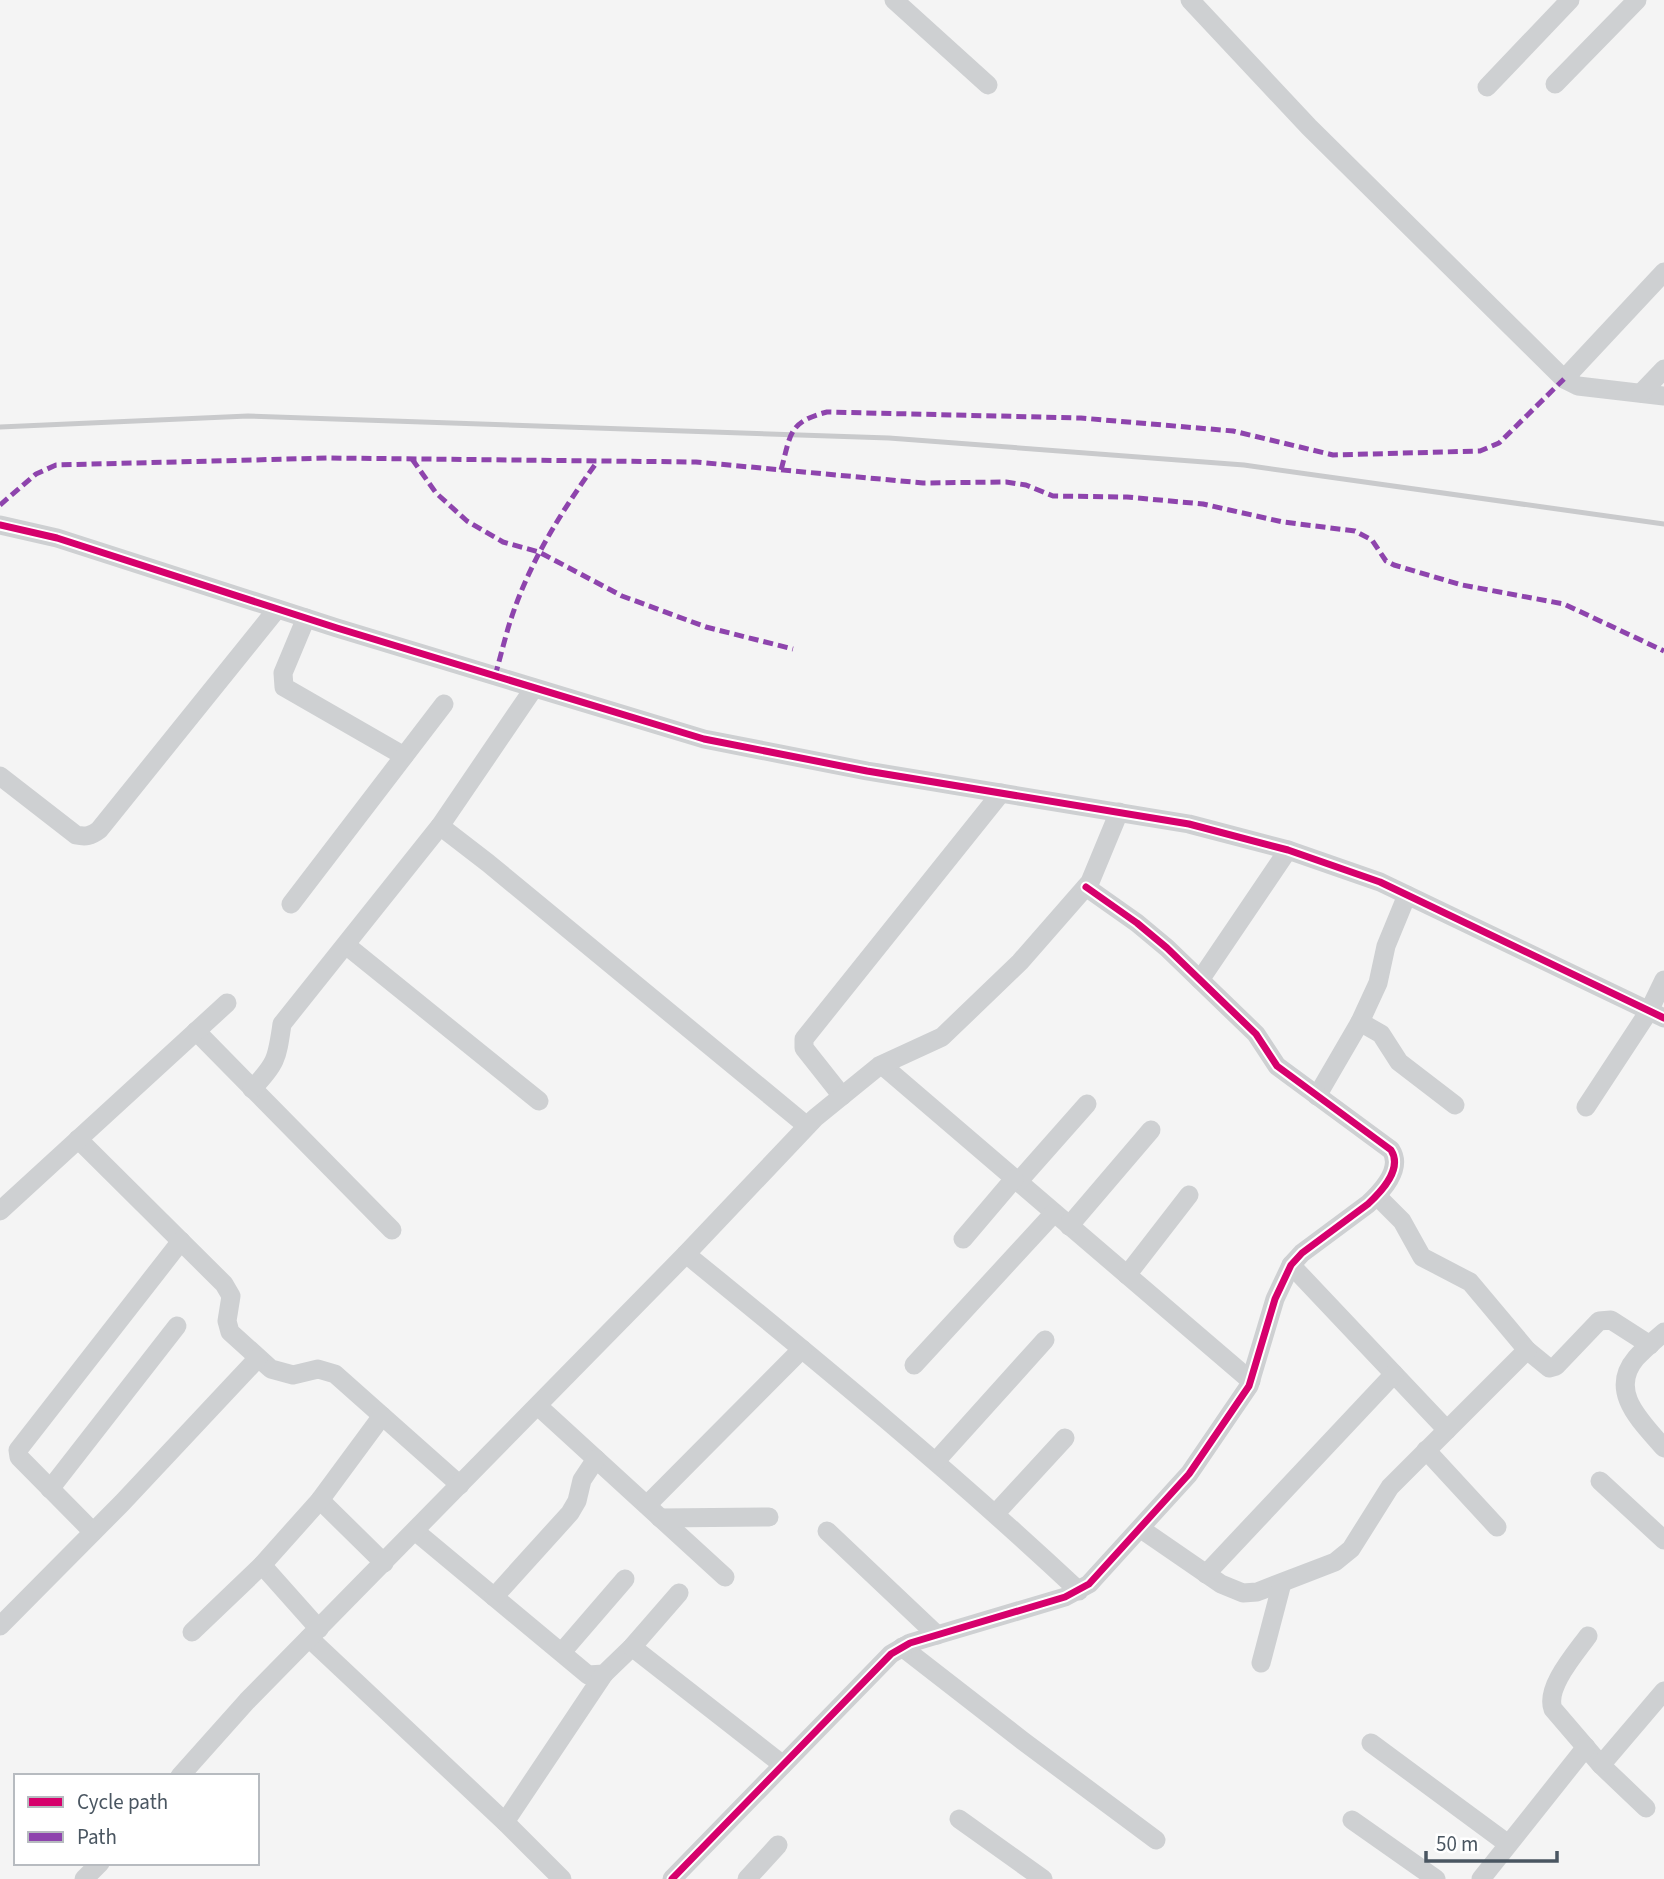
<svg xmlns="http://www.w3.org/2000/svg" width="1664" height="1879" font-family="'Source Sans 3',sans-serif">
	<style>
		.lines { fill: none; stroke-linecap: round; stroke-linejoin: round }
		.minor { stroke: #ced0d2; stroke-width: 19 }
		.rail { stroke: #c9cacc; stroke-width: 5 }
		.quiet { stroke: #8e44ad; stroke-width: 5; stroke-dasharray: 10 5; stroke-linecap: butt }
		.cycleway-casing { stroke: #fff; stroke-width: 11 }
		.cycleway { stroke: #d6006c; stroke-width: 7 }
	</style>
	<rect width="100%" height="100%" fill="#f4f4f4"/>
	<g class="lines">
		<!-- minor -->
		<g class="minor">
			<path d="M894,0L988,85"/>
			<path d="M1190,0L1309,127L1564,379L1664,272"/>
			<path d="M1555,84L1637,0"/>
			<path d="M1487,87L1570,0"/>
			<path d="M1564,379L1578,386L1664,396"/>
			<path d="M1641,393L1664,369"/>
			<path d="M0,525L57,538L337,628L704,739L867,771L1189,824L1288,850L1380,882L1664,1018"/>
			<path d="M306,618L283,673L284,687L404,756"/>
			<path d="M0,776L76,835C86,837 91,836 99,830L277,609"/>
			<path d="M440,826L488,863L807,1126"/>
			<path d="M291,904L444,704"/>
			<path d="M346,945L539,1101"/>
			<path d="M1200,980L1288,850"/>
			<path d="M1360,1022L1381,1034L1399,1062L1455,1105"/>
			<path d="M196,1031L392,1230"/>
			<path d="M882,1065L1251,1381"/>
			<path d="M252,1089C277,1063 277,1058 282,1024L440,826L534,688"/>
			<path d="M842,1096L804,1048V1039L1001,793"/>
			<path d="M1317,1096L1360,1022L1378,983L1386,946L1407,895"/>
			<path d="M1586,1107L1649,1011L1664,980"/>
			<path d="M78,1139L224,1284L231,1296L227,1321L230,1332L271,1369L293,1375L318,1369L335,1374L460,1485"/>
			<path d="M1018,1182L1087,1104"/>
			<path d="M1377,1196L1402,1221L1422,1257L1470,1282L1527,1350L1549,1368L1556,1366L1599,1321L1611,1320L1650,1345"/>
			<path d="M0,1211L227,1003"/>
			<path d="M1069,1226L1151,1130"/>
			<path d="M963,1239L1014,1179"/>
			<path d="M686,1254C820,1363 953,1473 1079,1591"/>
			<path d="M1291,1265L1447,1430"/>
			<path d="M1127,1275L1189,1195"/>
			<path d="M1664,1332C1655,1340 1644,1349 1636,1358C1607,1392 1643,1423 1664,1448"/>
			<path d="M914,1365L1054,1213"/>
			<path d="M538,1406L725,1577"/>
			<path d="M1426,1450L1497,1527"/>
			<path d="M936,1461L1045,1340"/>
			<path d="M1600,1481L1664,1540"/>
			<path d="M50,1489L177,1326"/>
			<path d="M320,1500L384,1563"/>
			<path d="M647,1505L802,1349"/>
			<path d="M996,1513L1065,1438"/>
			<path d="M660,1518L769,1517"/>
			<path d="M1141,1529L1221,1584L1243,1593L1257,1592L1335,1562L1351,1549L1390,1487L1527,1350"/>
			<path d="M415,1531L588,1675L604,1674L632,1647L679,1593"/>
			<path d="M827,1531L937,1635"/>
			<path d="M93,1532L19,1457L18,1450L181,1241"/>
			<path d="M262,1565L319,1629"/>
			<path d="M1206,1574L1394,1374"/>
			<path d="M494,1597L570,1513L577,1501L582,1480L596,1459"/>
			<path d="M0,1626L122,1503L258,1358"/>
			<path d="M192,1632L262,1565L320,1500L382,1416"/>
			<path d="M1588,1636C1575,1654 1545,1688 1553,1709L1601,1765L1646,1808"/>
			<path d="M309,1638L505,1822L562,1879"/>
			<path d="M632,1647L783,1765"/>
			<path d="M902,1647L1023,1741L1156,1840"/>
			<path d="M562,1652L625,1579"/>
			<path d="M1261,1663L1282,1583"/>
			<path d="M1371,1743L1508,1844"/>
			<path d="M1601,1765L1664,1691"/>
			<path d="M180,1776L247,1701L686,1254L815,1118L879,1066L942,1037L1020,962L1090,882L1119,812"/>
			<path d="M959,1819L1043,1879"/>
			<path d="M1352,1820L1436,1879"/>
			<path d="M505,1822L604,1674"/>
			<path d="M84,1879L100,1863"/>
			<path d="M672,1879L891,1654L910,1643L1065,1597L1089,1584L1189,1474L1249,1386L1275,1299L1291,1265L1302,1253L1368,1204C1382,1191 1403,1169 1391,1150L1277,1066L1256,1034L1167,948L1137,923L1086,887"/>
			<path d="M747,1879L778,1845"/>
			<path d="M1481,1879L1586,1747"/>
		</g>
		<!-- rail -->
		<path class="rail" d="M0,427L248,416L889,438L1244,465L1664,524"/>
		<!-- quiet -->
		<g class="quiet">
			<path d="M412,459L436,493L467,521L503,542L539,552L622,596L706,627L793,649"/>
			<path d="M781,470C791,434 788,422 827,412L1081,418L1233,431L1333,455L1480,451L1499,443L1564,379"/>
			<path d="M0,505L36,474L56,465L330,458L696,462L923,483L1006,482L1026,485L1053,496L1127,497L1203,504L1283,522L1355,531L1372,540L1386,561L1394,565L1462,585L1564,604L1664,651"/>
			<path d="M495,676C501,655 506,633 513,613C532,558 563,509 597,462"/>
		</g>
		<defs>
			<g id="cycleway">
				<path d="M0,525L57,538L337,628L704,739L867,771L1189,824L1288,850L1380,882L1664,1018"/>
				<path d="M672,1879L891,1654L910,1643L1065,1597L1089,1584L1189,1474L1249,1386L1275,1299L1291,1265L1302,1253L1368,1204C1382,1191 1403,1169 1391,1150L1277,1066L1256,1034L1167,948L1137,923L1086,887"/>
			</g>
		</defs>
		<!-- cycleway casing -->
		<use href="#cycleway" class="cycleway-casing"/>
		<!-- cycleway -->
		<use href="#cycleway" class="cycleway"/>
	</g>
	<!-- legend -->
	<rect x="14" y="1774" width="245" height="91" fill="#ffffff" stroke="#b7bbc0" stroke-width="2"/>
	<rect x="28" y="1797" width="35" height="10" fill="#d6006c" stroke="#b7bbc0" stroke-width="2"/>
	<text x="77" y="1809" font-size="21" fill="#4a5661">Cycle path</text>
	<rect x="28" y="1832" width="35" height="10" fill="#8e44ad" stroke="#b7bbc0" stroke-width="2"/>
	<text x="77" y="1844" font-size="21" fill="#4a5661">Path</text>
	<!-- scale -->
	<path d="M1426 1851v10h131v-10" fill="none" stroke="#4a5661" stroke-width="3.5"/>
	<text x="1436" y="1851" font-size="21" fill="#4a5661" stroke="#ffffff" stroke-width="5" paint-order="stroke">50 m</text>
</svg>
